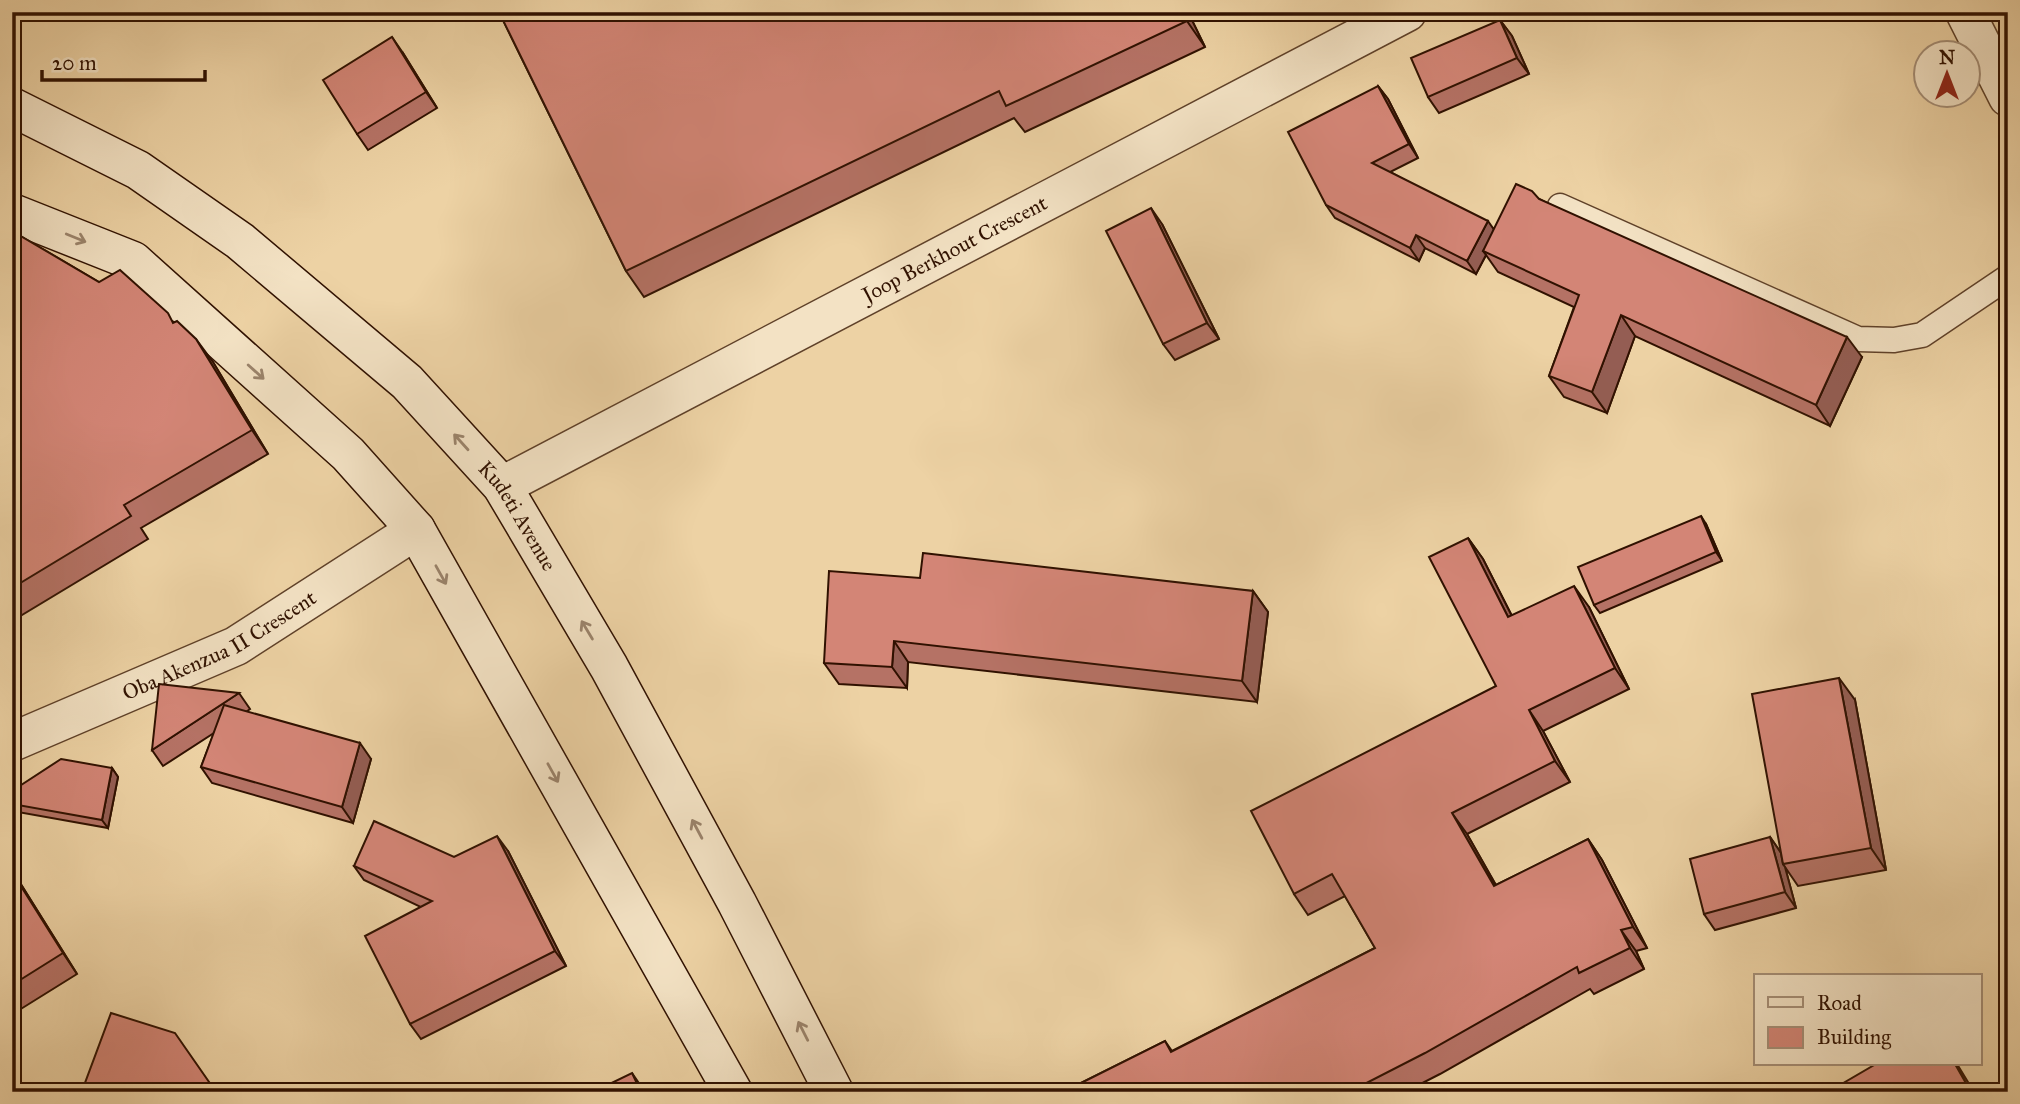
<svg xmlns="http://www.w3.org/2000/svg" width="2020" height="1104" font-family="'IM FELL Great Primer',serif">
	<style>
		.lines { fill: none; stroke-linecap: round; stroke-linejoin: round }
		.lane-casing { stroke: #5f4129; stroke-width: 27 }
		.street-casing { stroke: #5f4129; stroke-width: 41 }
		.secondary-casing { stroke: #301100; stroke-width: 41 }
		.lane { stroke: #f3e2c4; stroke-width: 24 }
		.street { stroke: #f3e2c4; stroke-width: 38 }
		.secondary { stroke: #f3e2c4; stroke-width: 38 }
		.wall { fill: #b57265; stroke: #301100; stroke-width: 2 }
		.shaded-wall { fill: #945d53; stroke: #301100; stroke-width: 2 }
		.building { fill: #d38576; stroke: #301100; stroke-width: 2 }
		.oneway { stroke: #9b846c }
		.labels { text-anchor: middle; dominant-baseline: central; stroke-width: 6; stroke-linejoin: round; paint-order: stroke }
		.street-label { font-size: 21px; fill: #301100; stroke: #f3e2c4 }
	</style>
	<rect width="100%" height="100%" fill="#edd2a4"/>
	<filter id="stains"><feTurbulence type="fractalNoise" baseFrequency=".00286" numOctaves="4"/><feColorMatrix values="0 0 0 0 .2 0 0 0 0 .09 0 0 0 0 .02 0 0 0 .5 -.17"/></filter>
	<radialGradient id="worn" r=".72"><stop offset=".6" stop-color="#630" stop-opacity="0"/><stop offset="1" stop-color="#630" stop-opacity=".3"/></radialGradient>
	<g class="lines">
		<defs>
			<path id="lane" d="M1560,206L1858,339L1894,340L1922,335L2008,277"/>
			<g id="street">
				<path d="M1965,12L2008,97"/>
				<path id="s1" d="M502,486L1407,12"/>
				<path id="s2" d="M12,742L236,646L416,530"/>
			</g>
			<g id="secondary">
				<path id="s3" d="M12,107L138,170L240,241L407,382L502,486L609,667L737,903L834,1092"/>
				<path d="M12,213L133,261L348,454L416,530L733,1092"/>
			</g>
		</defs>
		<!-- lane casing -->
		<use href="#lane" class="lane-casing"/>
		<!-- street casing -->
		<use href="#street" class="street-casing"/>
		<!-- secondary casing -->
		<use href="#secondary" class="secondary-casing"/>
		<!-- lane -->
		<use href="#lane" class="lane"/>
		<!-- street -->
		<use href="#street" class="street"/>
		<!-- secondary -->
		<use href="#secondary" class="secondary"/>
	</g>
	<!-- wall -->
	<g class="wall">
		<path d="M499,12H1188L1205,47L1025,132L1014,118L644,297L626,271Z"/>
		<path d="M1500,20L1512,36L1529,74L1439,113L1428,97Z"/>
		<path d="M403,53L437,108L368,150L357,134Z"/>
		<path d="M1378,86L1388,99L1418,158L1390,172L1494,229L1539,199L1862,357L1830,426L1635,336L1607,413L1564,397L1549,376L1574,307L1498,272L1486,255L1476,274L1425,248L1419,261L1335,218L1326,205Z"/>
		<path d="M1162,224L1219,339L1175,360L1163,344Z"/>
		<path d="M12,231L99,282L174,322L213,362L268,454L141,528L148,539L12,621Z"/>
		<path d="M1706,524L1722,561L1600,613L1594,605Z"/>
		<path d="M1468,538L1483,559L1512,616L1589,607L1629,689L1543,731L1570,782L1467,834L1496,885L1588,839L1602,860L1647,948L1636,951L1644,969L1594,994L1590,989L1440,1074L1405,1092H1063L1165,1041L1172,1051L1375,948L1345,896L1308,915L1294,894L1496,686Z"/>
		<path d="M920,578L1253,591L1268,612L1257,702L908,662L907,688L839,684L824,663Z"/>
		<path d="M239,693L250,709L246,712L371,759L353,823L212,783L201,767L214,733L163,766L152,750Z"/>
		<path d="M1855,700L1886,870L1798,886L1785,867L1796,908L1715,930L1704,914L1770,837L1781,853Z"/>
		<path d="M112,768L118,777L108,828L12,811V791Z"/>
		<path d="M508,851L566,966L421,1039L410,1024L421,907L364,880L354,866L454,857Z"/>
		<path d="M12,870L77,974L16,1012L14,1009L12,1010Z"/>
	</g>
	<!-- shaded-wall -->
	<g class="shaded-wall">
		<path d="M1183,12H1188L1205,47L1187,21Z"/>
		<path d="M1500,20L1512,36L1529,74L1517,58Z"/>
		<path d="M392,37L403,53L437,108L426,92Z"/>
		<path d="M1378,86L1388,99L1418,158L1409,144Z"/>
		<path d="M1151,208L1162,224L1219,339L1207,323Z"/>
		<path d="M1488,221L1497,234L1483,251L1486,255L1476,274L1467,261Z"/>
		<path d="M1416,235L1425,248L1419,261L1410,248Z"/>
		<path d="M1621,315L1635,336L1607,413L1592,392Z"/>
		<path d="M1847,337L1862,357L1830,426L1816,405Z"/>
		<path d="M196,339L213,362L268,454L252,430Z"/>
		<path d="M1701,516L1706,524L1722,561L1716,552Z"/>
		<path d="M1468,538L1483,559L1523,638L1508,617Z"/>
		<path d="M1574,586L1589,607L1629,689L1615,668Z"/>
		<path d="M1253,591L1268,612L1257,702L1242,681Z"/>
		<path d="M894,641L908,662L907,688L892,667Z"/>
		<path d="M1839,678L1855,700L1886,870L1871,848Z"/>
		<path d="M1529,710L1543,731L1570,782L1555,761Z"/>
		<path d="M360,743L371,759L353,823L342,807Z"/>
		<path d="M112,768L118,777L108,828L102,820Z"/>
		<path d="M1452,813L1467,834L1508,907L1494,886Z"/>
		<path d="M497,836L508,851L566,966L555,951Z"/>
		<path d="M1770,837L1781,853L1783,864L1785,867L1796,908L1785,892Z"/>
		<path d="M1588,839L1602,860L1647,948L1633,927Z"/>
		<path d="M12,870L77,974L63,953L12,872Z"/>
		<path d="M1621,930L1636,951L1644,969L1630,948Z"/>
		<path d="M1955,1064H1957L1974,1092H1971Z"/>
		<path d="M632,1073L645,1092H641Z"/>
	</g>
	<!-- building -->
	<g class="building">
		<path d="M499,12H1183L1187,21L1006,106L999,91L626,271Z"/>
		<path d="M1500,20L1517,58L1428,97L1411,58Z"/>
		<path d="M392,37L426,92L357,134L323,80Z"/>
		<path d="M1378,86L1409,144L1372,163L1488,221L1467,261L1416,235L1410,248L1326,205L1288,132Z"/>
		<path d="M1516,184L1532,191L1539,199L1847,337L1816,405L1621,315L1592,392L1549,376L1579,295L1483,251Z"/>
		<path d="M1151,208L1207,323L1163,344L1106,231Z"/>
		<path d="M12,231L99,282L120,270L168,313L173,323L177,321L196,339L252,430L124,505L131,516L12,588Z"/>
		<path d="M1701,516L1716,552L1594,605L1578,567Z"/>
		<path d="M1468,538L1508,617L1574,586L1615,668L1529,710L1555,761L1452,813L1494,886L1588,839L1633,927L1621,930L1630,948L1579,973L1577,967L1425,1053L1349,1092H1063L1165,1041L1171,1052L1375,948L1332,874L1294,894L1251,811L1496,686L1429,557Z"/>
		<path d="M923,553L1253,591L1242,681L894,641L892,667L824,663L829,571L920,578Z"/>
		<path d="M1839,678L1871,848L1783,864L1752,694Z"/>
		<path d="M159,684L239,693L152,750Z"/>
		<path d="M224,705L360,743L342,807L201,767Z"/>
		<path d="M61,759L112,768L102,820L12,804V791Z"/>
		<path d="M374,821L454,857L497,836L555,951L410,1024L365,936L432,901L354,866Z"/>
		<path d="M1770,837L1785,892L1704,914L1690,859Z"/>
		<path d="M12,872L63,953L12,985Z"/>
		<path d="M111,1013L175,1033L216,1092H85L82,1091Z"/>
		<path d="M1876,1064H1955L1971,1092H1828Z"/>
		<path d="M632,1073L641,1092H593Z"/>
	</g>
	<!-- one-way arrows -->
	<defs><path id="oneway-shaft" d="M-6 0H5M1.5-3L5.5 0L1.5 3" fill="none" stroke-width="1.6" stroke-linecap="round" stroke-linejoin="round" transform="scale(1.75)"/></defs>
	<g class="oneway">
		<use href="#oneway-shaft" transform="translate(76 238) rotate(22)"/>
		<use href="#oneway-shaft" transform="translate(256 372) rotate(42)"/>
		<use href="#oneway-shaft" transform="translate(461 442) rotate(-132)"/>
		<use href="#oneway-shaft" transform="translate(441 575) rotate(61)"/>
		<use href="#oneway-shaft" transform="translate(587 630) rotate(-121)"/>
		<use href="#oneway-shaft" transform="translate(553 773) rotate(61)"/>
		<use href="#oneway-shaft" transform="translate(697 829) rotate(-118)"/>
		<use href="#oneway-shaft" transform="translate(803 1031) rotate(-117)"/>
	</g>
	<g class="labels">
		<!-- street labels -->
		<g class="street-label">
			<text stroke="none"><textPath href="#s1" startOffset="511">Joop Berkhout Crescent</textPath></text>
			<text stroke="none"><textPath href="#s3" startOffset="658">Kudeti Avenue</textPath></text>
			<text stroke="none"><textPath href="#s2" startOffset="229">Oba Akenzua II Crescent</textPath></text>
		</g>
	</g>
	<!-- margin -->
	<rect width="2020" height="1104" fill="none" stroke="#edd2a4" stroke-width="42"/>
	<rect x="14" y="14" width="1992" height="1076" fill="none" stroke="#301100" stroke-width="3.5"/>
	<rect x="21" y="21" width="1978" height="1062" fill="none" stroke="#301100" stroke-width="2"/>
	<!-- legend -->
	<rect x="1754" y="974" width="228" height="91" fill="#f3e2c4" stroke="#a58e76" stroke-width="2"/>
	<rect x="1768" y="997" width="35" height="10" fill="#f3e2c4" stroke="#a58e76" stroke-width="2"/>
	<text x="1817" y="1010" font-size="21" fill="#301100">Road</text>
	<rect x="1768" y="1027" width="35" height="21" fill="#d38576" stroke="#a58e76" stroke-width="2"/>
	<text x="1817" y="1044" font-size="21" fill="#301100">Building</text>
	<!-- north arrow -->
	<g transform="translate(1947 74)"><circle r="33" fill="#f3e2c4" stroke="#a58e76" stroke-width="2"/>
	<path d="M0-5L12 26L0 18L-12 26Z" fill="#8f2418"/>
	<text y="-10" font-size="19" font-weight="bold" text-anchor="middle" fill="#301100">N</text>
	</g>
	<!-- scale -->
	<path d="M42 70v10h163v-10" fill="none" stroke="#301100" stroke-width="3.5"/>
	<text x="52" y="70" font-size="21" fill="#301100" stroke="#f3e2c4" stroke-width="5" paint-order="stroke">20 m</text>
	<rect width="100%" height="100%" filter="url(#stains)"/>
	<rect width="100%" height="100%" fill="url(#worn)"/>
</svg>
